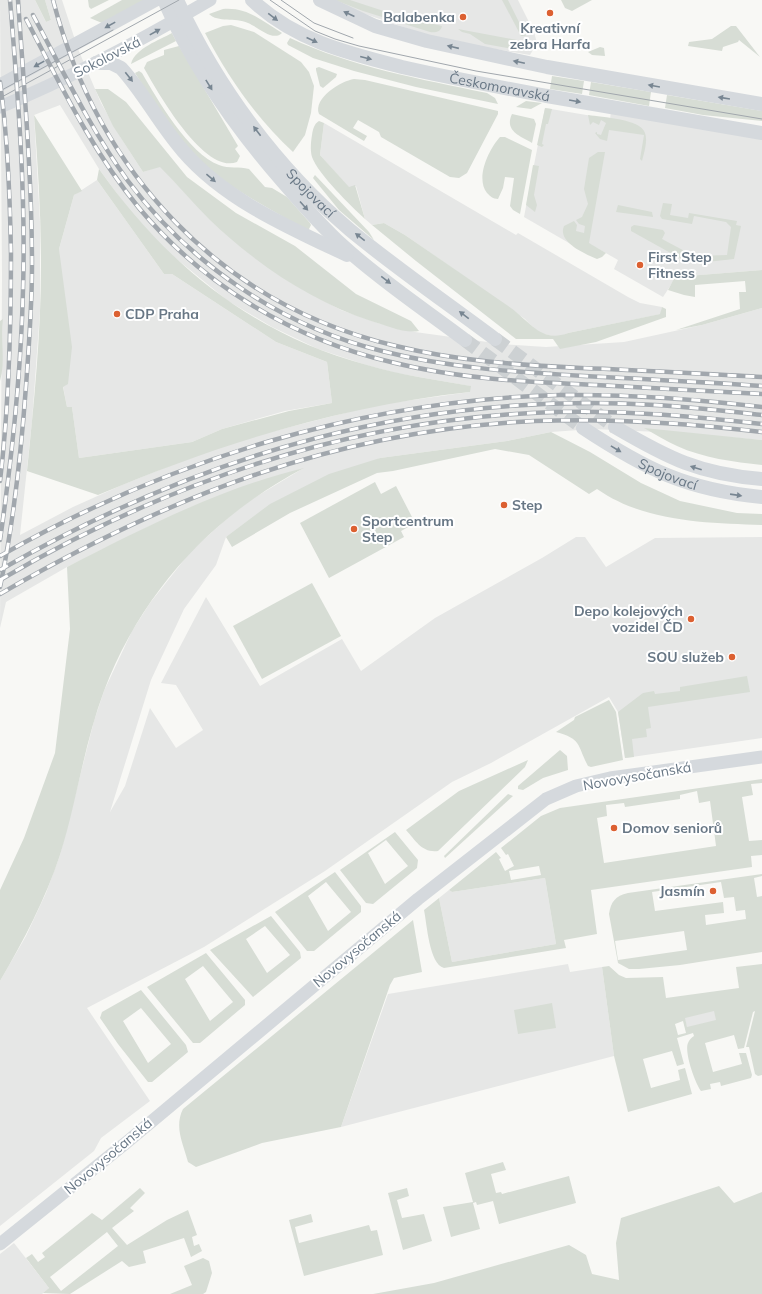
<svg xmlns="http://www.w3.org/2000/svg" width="762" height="1294" font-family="Mulish,sans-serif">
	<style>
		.built { fill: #e6e7e6; fill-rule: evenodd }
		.green { fill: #d7ddd5; fill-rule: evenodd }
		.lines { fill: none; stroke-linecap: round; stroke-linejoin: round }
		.primary-tunnel { stroke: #cdd1d3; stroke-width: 14; stroke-dasharray: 14 7; stroke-linecap: butt }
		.secondary { stroke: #d5d9dd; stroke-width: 13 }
		.primary { stroke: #d5d9dd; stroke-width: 14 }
		.tram { stroke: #a1a7ad; stroke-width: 1 }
		.rail-casing { stroke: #a1a7ad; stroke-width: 4.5 }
		.rail { stroke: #fff; stroke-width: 3; stroke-dasharray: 9; stroke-linecap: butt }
		.oneway { fill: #788692 }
		.poi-dot { fill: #dc6031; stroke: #fff; stroke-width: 1.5 }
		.labels { text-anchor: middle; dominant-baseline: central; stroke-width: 4; stroke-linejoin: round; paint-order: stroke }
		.poi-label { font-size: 14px; font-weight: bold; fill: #687785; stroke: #fff; text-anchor: start }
		.street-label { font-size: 14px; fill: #687785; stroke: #fff }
	</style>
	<rect width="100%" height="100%" fill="#f8f8f5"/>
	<!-- built -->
	<g class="built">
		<path d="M0,0H35L46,22L51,20L45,0H62L78,49L101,103L121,138L143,172L160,166L211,220L250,254L293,284L341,310L378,323L415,332L502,344L546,347L624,342L702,325L762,308V440L680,433L593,429L551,432L507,441L380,458L226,537L216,565L184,609L151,680L110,812L125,786L150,708L176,748L203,730L176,685L161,683L206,597L260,686L342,639L361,671L435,618L542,558L576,537H585L606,567L655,538L762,537V738L625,758L618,712L609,697L491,763L452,782L325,871L204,947L87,1008L150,1101L101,1138L94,1151L0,1226V981L26,936L46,893L60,855L94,721L104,691L132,631L150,603L191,551L231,515L249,501L302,469L258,482L192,507L148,527L67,567L6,602L0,628L2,276ZM60,105L99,169L132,214L168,252L228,301L272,327L318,349L366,365L396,373L470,386V392L376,405L251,437L184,460L122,485L73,507L20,535L32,421L40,311V222L34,115Z"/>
		<path d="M329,0H518L534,32L537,43L530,55L471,45L421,33L362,13Z"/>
		<path d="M545,108L610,119L611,112L762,139V270L676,277L663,297L614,269L618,260L590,244L588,254L524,217Z"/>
		<path d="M324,123L516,235L518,233L628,297L640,303L662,307L661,314L568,333L558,337L538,333L525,319L405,235L384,223L372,225L365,219L356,186L349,188L320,155Z"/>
		<path d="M97,180L164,274H172L276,342L327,362L332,403L285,411L222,429L192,442L79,458L72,407H67L63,386L59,249L74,195Z"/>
		<path d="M545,878L556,944L452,962L439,898L449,890L452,892Z"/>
		<path d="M568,964L570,972L602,967L614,1056L341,1127L388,994Z"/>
		<path d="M725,1006L729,1018L687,1028L684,1016Z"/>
		<path d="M14,1243L49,1288L42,1294H0V1254Z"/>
	</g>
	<!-- green -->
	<g class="green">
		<path d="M35,0H45L51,20L46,22Z"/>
		<path d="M88,0H109L91,9L89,7Z"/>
		<path d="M122,0H147L102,23L90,18Z"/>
		<path d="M335,0H350L396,15L442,26C441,32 435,33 430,32L363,11Z"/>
		<path d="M502,0H508L526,36H521Z"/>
		<path d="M561,0H592L572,11L565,8Z"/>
		<path d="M223,9C248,7 262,21 282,33C273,42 258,27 248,23C235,17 218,23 209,14Z"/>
		<path d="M231,25L254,32L301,62L309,72L314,86L311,113L305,135L293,152C256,118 228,77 205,33L223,26Z"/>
		<path d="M731,26H736L760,57L739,40L738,42L723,47L722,51L688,46L689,42L712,39Z"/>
		<path d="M458,29L533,43L530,49L524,51L485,44L470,34L462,32Z"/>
		<path d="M172,33L176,41L131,64C135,48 160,40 172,33Z"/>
		<path d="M290,38C352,67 420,79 487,93L495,98L498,104L416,87L354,71L313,58L288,45L287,43Z"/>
		<path d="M179,46L238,146L235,149L240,156L237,162C204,175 157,91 144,68L147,62L164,55V50Z"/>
		<path d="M600,47L604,48L605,56L592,55L588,52Z"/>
		<path d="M319,67L337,74L336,77L323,88L320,86L316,70V68Z"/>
		<path d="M139,71L142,73C157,99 189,154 219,165C229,169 239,166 249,169L265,187L272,188L287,197L310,223L311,225L309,229L306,230C269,208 229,189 198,159C173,134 154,103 135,73Z"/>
		<path d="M552,76L584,81L582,94L550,89Z"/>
		<path d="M354,79L365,80L498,111V114L467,173L459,178L450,177L381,137L379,132L358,120L353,128L367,136L364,141L319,114C313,98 341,81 354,79Z"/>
		<path d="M591,82L651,92L649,106L589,95Z"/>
		<path d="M95,89H108L126,102L187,177L236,213L295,246L356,294L411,321L419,331C405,334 385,325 371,321C311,301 256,264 210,220C193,203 177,184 160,167L143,172L113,126Z"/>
		<path d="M667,95L762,111V121L703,115L665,108Z"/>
		<path d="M526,101L542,103L531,109L516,107Z"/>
		<path d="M545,108L552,109L548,124H546L542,144L544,145L542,147L537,145Z"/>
		<path d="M512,114L534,119L536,124L532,143C520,136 504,131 512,114Z"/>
		<path d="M34,115L82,191L74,195L59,249L72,347L68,384L63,387L67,407H72L79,458L192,442L222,429L289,411L332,403L327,362L276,342L172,274H164L97,180L99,169C166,264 252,334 367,365C401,375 436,380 471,386L470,392C341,406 218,444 98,495L27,471C34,403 41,334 41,266C41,215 38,165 34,115Z"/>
		<path d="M588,115C602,117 641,119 645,133C648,141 644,153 642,161L640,159L644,135L609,130L607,141L600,139L595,133L597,132V134L601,135L606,123L601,120L599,125L593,122L590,125Z"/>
		<path d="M319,121L324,123L320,155L349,187L355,185L365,219C351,206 318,174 312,157C310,150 311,141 312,135C313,129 314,124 319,121Z"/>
		<path d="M500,137H505L532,150L520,214L513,210L510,206L514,178L505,177L503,188L498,199C493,199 490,196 487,193C475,178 489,149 500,137Z"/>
		<path d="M598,152H605L589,243L606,253L602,257L597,259C585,254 557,242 564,226L574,221L577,225L576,231L584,233L585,226L579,224L576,220L582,217L588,204L584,189L589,158Z"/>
		<path d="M533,165L539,166L534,195L537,205L535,212L526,205Z"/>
		<path d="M315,175L369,232L374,240L339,210L313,178Z"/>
		<path d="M663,203L672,204L670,215L688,218L689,213L737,221L736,225L741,226L734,259L698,263L685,261L631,231V227L634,225L663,230L665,233L662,239L694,256L727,255L731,227L726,222L694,216L692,224L662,219L660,216Z"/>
		<path d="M618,205L652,212L653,217L616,212Z"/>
		<path d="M384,223L405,235L511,308C531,323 542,343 568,333L660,314L662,307L666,309V317L596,342L560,349L553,339H516L416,261L372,225Z"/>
		<path d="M762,270V308L702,325L676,330L740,309L739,292H746L745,281L695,285V297L684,295L668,290L675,277Z"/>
		<path d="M3,319C0,340 6,361 0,381V321Z"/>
		<path d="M644,428L762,440V465C734,462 703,458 677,446C666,441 655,434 644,428Z"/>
		<path d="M551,432L590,452L641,483L680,501L737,513L762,514V525C706,523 644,522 597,489L589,494L529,455L495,449L393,471L377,473L290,513L232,547L226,537L270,504L329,474L380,458L507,441Z"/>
		<path d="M304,468C212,516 141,593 104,691C84,744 77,801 60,855C45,900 24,940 0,981V890L24,838L55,753L70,629L67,567C143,528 221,488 304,468Z"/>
		<path d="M375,482L381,494L396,486L412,517L409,519L412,525L401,531L404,537L329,578L300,523Z"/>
		<path d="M312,583L341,636L262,679L233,626Z"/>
		<path d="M747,676L750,692L648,707L651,728L646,729L647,737L632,739L634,757L625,758L618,712L643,693L654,691L655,694L680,691V687Z"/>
		<path d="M609,700L616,712L623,760L591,767L588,766C577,745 582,739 556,732L574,720L575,717Z"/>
		<path d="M560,750L567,756L568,770L543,778L523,790L518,789V786Z"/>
		<path d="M528,760L525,767L438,851C422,853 416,841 406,830L459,791Z"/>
		<path d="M762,779V783L751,784L753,795L742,797L749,841L762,840V855L751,856L752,867L591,890L597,934L564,940L566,948L444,968C429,964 427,924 424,910L439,898L452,962L556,944L545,878L452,892L449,890L496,852L501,858L499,859L505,871L514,866L508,854L506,855L501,848L541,816L560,808ZM697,791L699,803L710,801L716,846L604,863L597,818L607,816L606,805L624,803L625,807L680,799V795ZM539,866L541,875L511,880L509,871Z"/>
		<path d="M508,794L513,796L445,858L444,856Z"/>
		<path d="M395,832L418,860L417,868L373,904L366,903L340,870ZM386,840L408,866L385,884L368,853Z"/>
		<path d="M335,872L361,906V912L314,951H307L275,912ZM326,882L351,912L328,931L308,896Z"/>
		<path d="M762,874V876L754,878L757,897L762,896V952L680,965L639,969H629L618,963L609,914C611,902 615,896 628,893ZM721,882L724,898L734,897L736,911L745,910L746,919L706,925L705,915L724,913L723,902L655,911L652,892ZM684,931L687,950L618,960L615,941Z"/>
		<path d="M271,916L300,952L301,958L253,997L210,950ZM265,926L290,955L267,973L246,939Z"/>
		<path d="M413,920L422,972L394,978L390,985L341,1127L262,1143L196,1167L188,1162C183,1143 174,1127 183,1109Z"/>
		<path d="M206,953L245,1000V1005L200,1043H193L147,987ZM203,966L233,1002L210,1021L185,979Z"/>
		<path d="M762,964V1075L758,1076L755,1074L749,1047H746L755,1011L753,1012L744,1048L738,1049L734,1035L705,1043L713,1072L742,1064L739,1053H746L752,1075L751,1078L721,1086L720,1082L710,1084L711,1089L701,1091C695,1083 684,1052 688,1043C689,1040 691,1038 694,1036L693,1033L677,1038L684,1064L677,1066L672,1051L643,1059L651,1088L680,1080L678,1070L685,1068L692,1094L628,1112L614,1056L602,967L609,966L619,975L626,978L663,977L666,998L739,988L736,967ZM714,1011L716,1020L687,1027L685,1018ZM683,1021L686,1033L678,1035L675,1024Z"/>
		<path d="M141,990L186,1045L188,1052L152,1082H148L118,1044L100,1018L102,1012ZM141,1008L171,1044L148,1063L123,1021Z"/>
		<path d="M552,1003L556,1028L518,1034L514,1010Z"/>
		<path d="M503,1162L506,1170L491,1174L496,1193L501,1192L502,1194L569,1176L576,1203L499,1224L493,1201L477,1205L476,1202L473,1203L480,1229L451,1237L443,1207L473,1202L465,1173Z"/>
		<path d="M719,1186L734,1203L762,1192V1294H373L434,1283L569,1245L586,1255L592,1274L619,1280L616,1243L621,1218Z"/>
		<path d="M140,1188L145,1193L130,1208L134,1211L112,1228L127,1245L167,1220L188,1210L197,1235L192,1237L194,1246L199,1244L202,1251L191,1257L184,1238L143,1251L146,1263L129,1267L122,1261L70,1294L43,1293L49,1288L26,1258L32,1254L38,1262L45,1257L42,1253L92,1213L102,1220ZM107,1232L118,1246L61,1291L50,1277Z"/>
		<path d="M407,1188L409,1196L397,1200L402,1218L424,1214L432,1241L403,1250L388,1193Z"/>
		<path d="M311,1214L313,1222L295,1227L299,1243L369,1225L371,1231L377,1230L383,1255L304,1276L289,1220Z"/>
		<path d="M203,1258L209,1261L212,1273L206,1292L203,1294H170L192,1285L184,1266Z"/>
	</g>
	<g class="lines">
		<!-- primary-tunnel -->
		<g class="primary-tunnel">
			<path d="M495,339L615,427"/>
			<path d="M465,340L583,428"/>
		</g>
		<!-- secondary -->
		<g class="secondary">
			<path d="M0,85L156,0"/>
			<path d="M0,107C73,77 142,40 210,0"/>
			<path d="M0,1244L127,1142L418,899L546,799L576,786L610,778L762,757"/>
		</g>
		<!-- primary -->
		<g class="primary">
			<path d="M164,0C193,67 235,127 283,182C302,204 321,226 343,246C380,280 424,309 465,340"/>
			<path id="s1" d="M177,0C217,87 277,168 350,230C396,268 447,303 495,339"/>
			<path id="s2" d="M252,0C294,40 347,53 402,67C450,78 499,87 547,96C619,108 690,121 762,133"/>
			<path d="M320,0L375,26L427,41L547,67L762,104"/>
			<path d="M96,63H111L121,68C144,93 160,125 183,151C225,200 290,228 347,255"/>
			<path d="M615,427C668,458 699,474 762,479"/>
			<path id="s3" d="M583,428C645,469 687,490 762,497"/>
		</g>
		<!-- tram -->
		<g class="tram">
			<path d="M270,0L315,31L335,39L359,46L476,71L762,119"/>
			<path d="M281,0L314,23L353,38"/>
			<path d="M0,91L113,30"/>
			<path d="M0,98L179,0"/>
		</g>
		<defs>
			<g id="rail">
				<path d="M53,0C98,172 220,305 396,346C457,361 519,365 581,368C641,370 702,374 762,377"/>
				<path d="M33,15C63,71 91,130 128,181C190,264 281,326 382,351C448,368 516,372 584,376C644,379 703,382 762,386"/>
				<path d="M26,19C60,84 92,151 139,208C203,285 293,339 391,362C458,379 528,382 596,385C651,388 707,391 762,394"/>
				<path d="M0,82C8,139 10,197 11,254C11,330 9,406 0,481"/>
				<path d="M0,540C12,457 21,374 23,290C26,193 18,96 10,0"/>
				<path d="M0,556C170,459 364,400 560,395C628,394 695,399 762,407"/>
				<path d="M0,570C204,453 418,391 655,405C691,407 726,411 762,415"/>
				<path d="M0,580C170,480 357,418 555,412C624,410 693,416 762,424"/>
				<path d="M0,587C14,521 21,454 26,386C29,346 32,306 32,266C32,177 24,88 18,0"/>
				<path d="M0,594C169,496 338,430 535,421C611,418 686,423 762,432"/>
			</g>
		</defs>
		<!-- rail casing -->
		<use href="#rail" class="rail-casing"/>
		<!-- rail -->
		<use href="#rail" class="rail"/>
	</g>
	<!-- one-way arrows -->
	<defs><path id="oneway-solid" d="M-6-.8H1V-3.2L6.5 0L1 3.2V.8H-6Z"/></defs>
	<g class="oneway">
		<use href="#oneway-solid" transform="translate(349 14) rotate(-155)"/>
		<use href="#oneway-solid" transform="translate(273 17) rotate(37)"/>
		<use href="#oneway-solid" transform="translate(110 25) rotate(151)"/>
		<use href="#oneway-solid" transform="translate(155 32) rotate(-29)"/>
		<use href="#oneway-solid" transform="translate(312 40) rotate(25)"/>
		<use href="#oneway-solid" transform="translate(453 47) rotate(-167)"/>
		<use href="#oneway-solid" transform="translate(366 58) rotate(14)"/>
		<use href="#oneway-solid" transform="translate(519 62) rotate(-168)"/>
		<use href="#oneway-solid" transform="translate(39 64) rotate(151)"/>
		<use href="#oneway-solid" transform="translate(129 77) rotate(52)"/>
		<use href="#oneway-solid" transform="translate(209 85) rotate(58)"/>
		<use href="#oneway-solid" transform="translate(654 86) rotate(-170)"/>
		<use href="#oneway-solid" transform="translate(724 98) rotate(-171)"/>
		<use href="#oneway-solid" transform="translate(575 101) rotate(10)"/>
		<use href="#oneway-solid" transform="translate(257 131) rotate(-127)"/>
		<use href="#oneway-solid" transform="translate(211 178) rotate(40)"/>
		<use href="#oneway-solid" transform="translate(304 206) rotate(48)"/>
		<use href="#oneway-solid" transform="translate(360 237) rotate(-142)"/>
		<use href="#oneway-solid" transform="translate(386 280) rotate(37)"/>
		<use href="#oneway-solid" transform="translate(464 315) rotate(-143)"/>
		<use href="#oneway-solid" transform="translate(616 449) rotate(31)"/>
		<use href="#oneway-solid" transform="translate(696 468) rotate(-162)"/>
		<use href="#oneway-solid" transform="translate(736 495) rotate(8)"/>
	</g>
	<!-- markers -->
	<g class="poi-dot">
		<circle cx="550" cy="13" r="4"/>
		<circle cx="463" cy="17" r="4"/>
		<circle cx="640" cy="265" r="4"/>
		<circle cx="117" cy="314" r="4"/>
		<circle cx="504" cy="505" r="4"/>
		<circle cx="354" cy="529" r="4"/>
		<circle cx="691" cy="619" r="4"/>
		<circle cx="732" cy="657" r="4"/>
		<circle cx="614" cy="828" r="4"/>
		<circle cx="713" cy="891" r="4"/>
	</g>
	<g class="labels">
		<!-- poi labels -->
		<g class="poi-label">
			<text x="455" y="17" text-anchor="end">Balabenka</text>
			<text x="550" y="28" text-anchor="middle">Kreativní<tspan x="550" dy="16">zebra Harfa</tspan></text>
			<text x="648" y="257">First Step<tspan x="648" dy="16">Fitness</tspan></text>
			<text x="125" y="314">CDP Praha</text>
			<text x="512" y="505">Step</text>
			<text x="362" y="521">Sportcentrum<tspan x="362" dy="16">Step</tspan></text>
			<text x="683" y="611" text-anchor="end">Depo kolejových<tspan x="683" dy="16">vozidel ČD</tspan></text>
			<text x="724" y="657" text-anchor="end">SOU služeb</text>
			<text x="622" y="828">Domov seniorů</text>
			<text x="705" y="891" text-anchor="end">Jasmín</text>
		</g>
		<!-- street labels -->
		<g class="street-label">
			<text transform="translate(107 57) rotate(-27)">Sokolovská</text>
			<text stroke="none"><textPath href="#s2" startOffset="266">Českomoravská</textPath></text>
			<text stroke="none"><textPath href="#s1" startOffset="236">Spojovací</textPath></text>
			<text stroke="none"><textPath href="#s3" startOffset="97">Spojovací</textPath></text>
			<text transform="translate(637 776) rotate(-10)">Novovysočanská</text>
			<text transform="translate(357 949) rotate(-40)">Novovysočanská</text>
			<text transform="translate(108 1156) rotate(-40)">Novovysočanská</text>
		</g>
	</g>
</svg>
